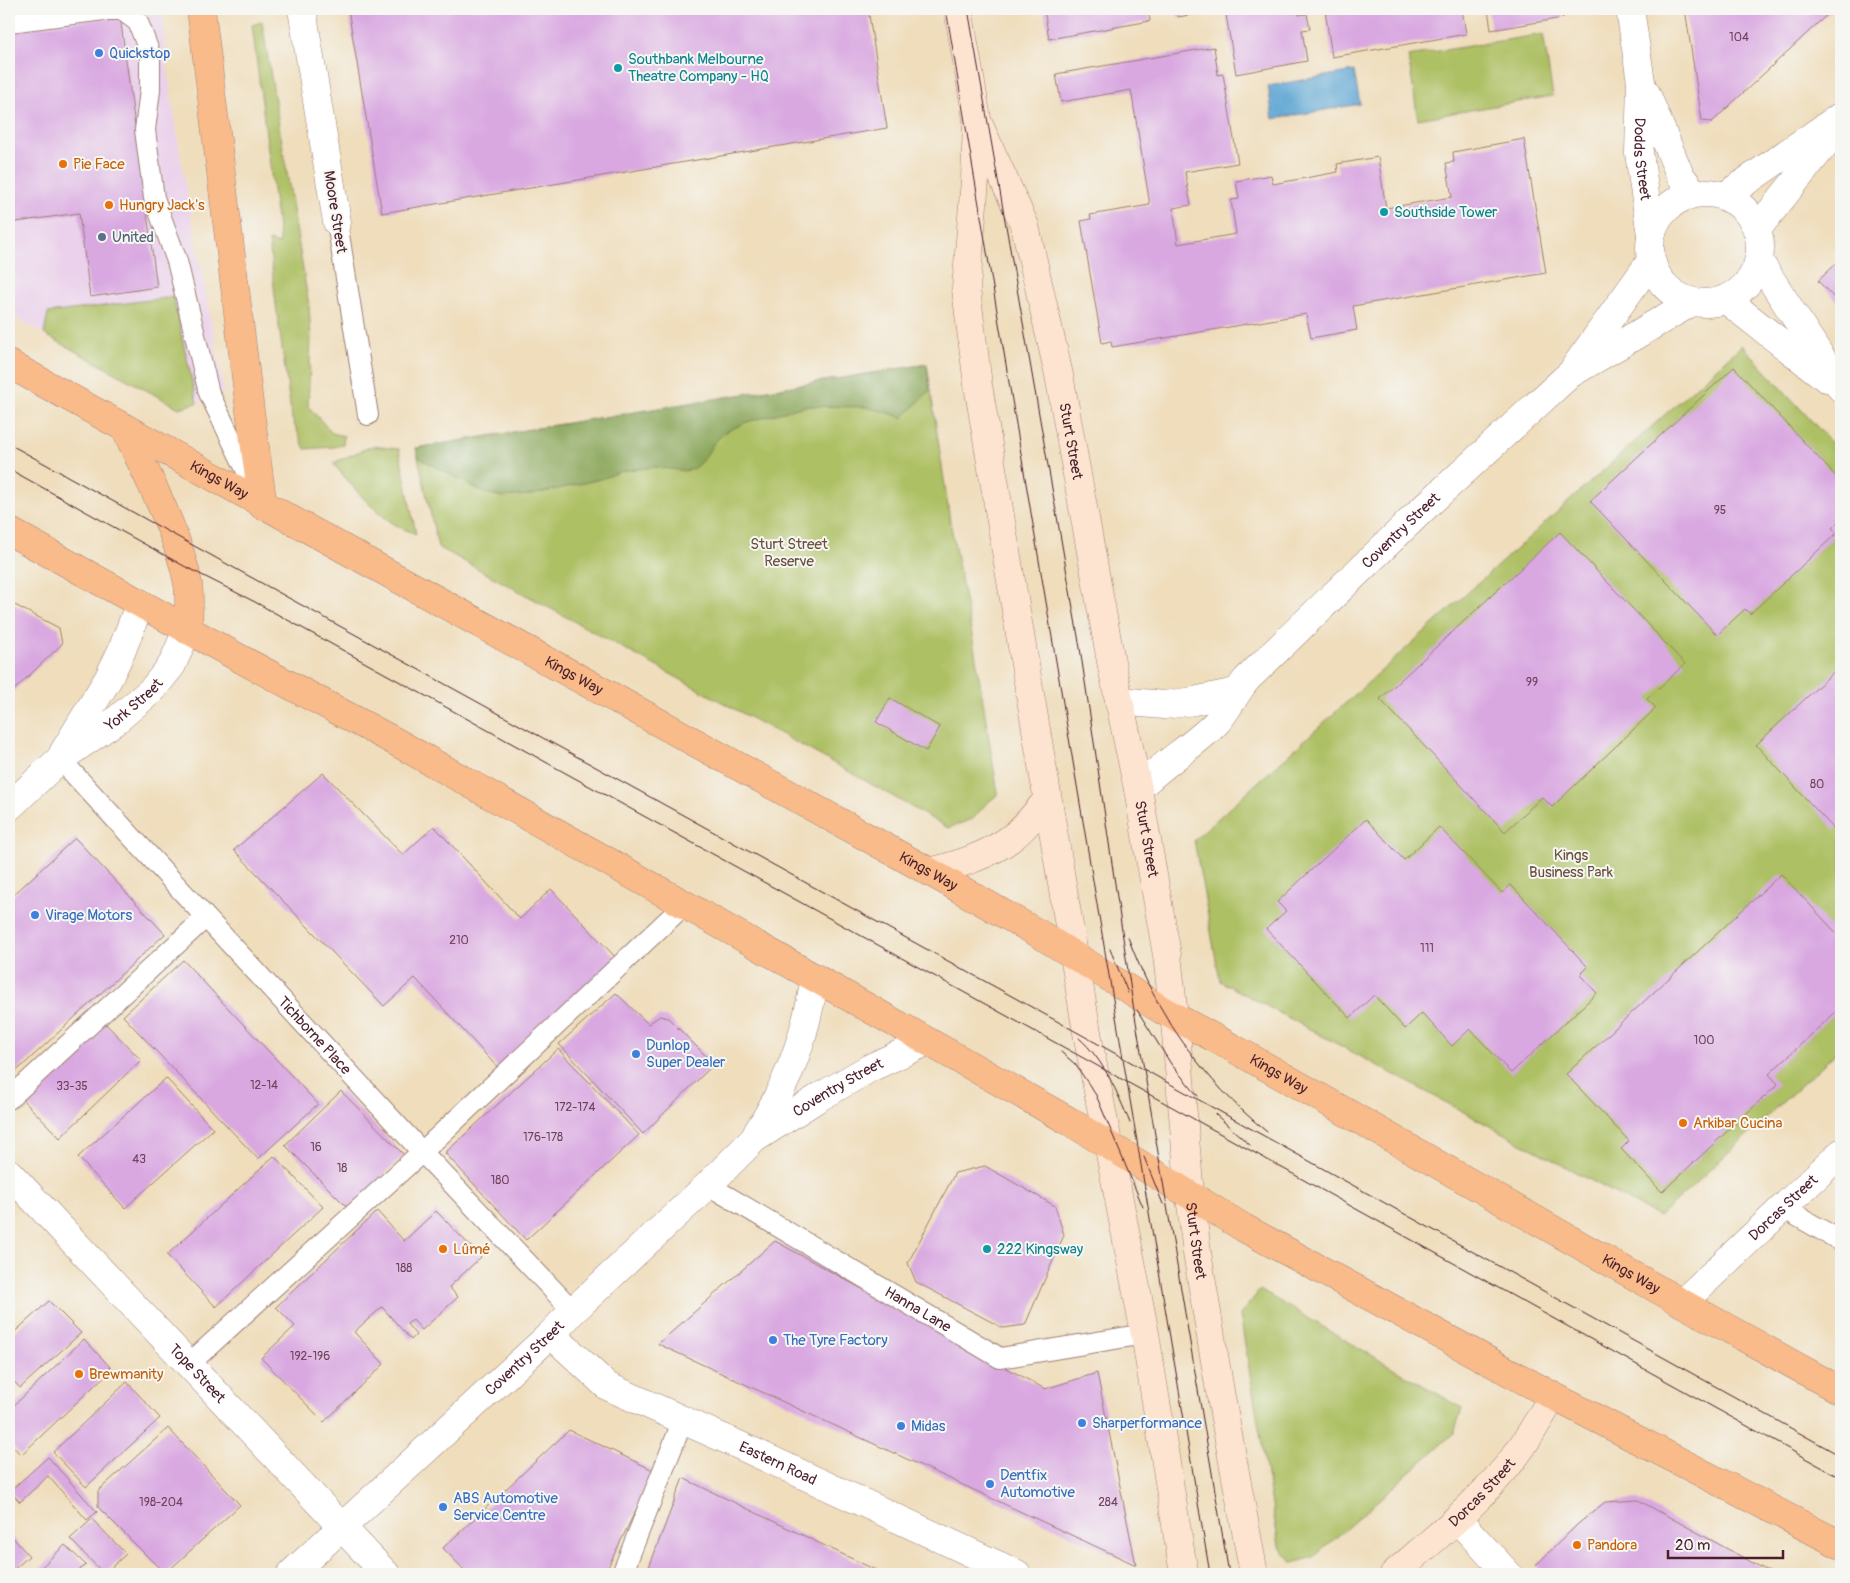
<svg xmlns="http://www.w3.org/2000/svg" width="1850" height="1583" font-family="Pangolin,sans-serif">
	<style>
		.built { fill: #ebd1eb }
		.green { fill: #adc064; stroke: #7c7048 }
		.forest { fill: #8aa65a; stroke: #6a6242 }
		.water { fill: #5ca4d3; stroke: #53627f }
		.building { fill: #d9a8e1 }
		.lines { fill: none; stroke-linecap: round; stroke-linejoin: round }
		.lane-casing { stroke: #9c7e73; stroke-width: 22 }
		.street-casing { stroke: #9c7e73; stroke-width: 29 }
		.secondary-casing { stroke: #9c7e73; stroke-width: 29 }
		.highway-casing { stroke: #9c7e73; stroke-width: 29 }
		.lane { stroke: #fff; stroke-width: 20 }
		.street { stroke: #fff; stroke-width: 28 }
		.secondary { stroke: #fde4d1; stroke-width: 28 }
		.highway { stroke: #fabb8b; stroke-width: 28 }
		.tram { stroke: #4a1f2b; stroke-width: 1 }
		.shop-dot { fill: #3f7fe0; stroke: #f6f6f2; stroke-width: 2 }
		.culture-dot { fill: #0f9aa8; stroke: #f6f6f2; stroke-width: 2 }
		.food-dot { fill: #e8710a; stroke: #f6f6f2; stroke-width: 2 }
		.service-dot { fill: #5c6f8a; stroke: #f6f6f2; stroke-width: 2 }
		.labels { text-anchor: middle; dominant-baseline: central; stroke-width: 4; stroke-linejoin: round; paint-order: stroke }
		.number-label { font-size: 12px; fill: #6e4158 }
		.shop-label { font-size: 15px; fill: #366cbe; stroke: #f6f6f2; text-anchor: start }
		.culture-label { font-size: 15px; fill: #0d838f; stroke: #f6f6f2; text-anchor: start }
		.street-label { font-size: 15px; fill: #4a1f2b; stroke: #f6f6f2 }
		.food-label { font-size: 15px; fill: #c56008; stroke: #f6f6f2; text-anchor: start }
		.service-label { font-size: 15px; fill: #4e5e75; stroke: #f6f6f2; text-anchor: start }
		.park-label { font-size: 15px; fill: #684f3c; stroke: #f6f6f2 }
	</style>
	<rect width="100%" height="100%" fill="#f6f6f2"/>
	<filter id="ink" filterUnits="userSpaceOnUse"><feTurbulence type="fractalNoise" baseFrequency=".02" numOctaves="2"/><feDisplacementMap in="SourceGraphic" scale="10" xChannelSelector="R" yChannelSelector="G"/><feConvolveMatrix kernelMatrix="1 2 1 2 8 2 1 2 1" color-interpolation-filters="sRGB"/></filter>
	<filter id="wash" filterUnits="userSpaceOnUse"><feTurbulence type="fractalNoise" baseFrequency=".0096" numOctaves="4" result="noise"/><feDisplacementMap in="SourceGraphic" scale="20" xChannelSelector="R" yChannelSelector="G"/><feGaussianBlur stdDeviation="1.12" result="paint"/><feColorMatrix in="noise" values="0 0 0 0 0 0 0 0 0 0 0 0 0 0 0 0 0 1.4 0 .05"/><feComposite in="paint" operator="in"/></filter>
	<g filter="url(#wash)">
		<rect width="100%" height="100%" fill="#efddbb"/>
		<!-- built -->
		<path class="built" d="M9,9H162L166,61L181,160L224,392L197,403L179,408L9,314Z"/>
		<!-- green -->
		<g class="green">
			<path d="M262,22L309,306L311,338L308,406L332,433L344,436L343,444L334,447L305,449L292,419L276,305L269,241L280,244L252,25Z"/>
			<path d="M1543,34L1553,96L1418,119L1408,56Z"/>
			<path d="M173,297L197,403L179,408L44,334L48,313Z"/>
			<path d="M1742,345L1841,453V1048L1659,1217L1220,981L1194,840Z"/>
			<path d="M927,364L950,521L974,646L997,788V795L985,805L973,819L948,828L850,772L438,547L416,448Z"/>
			<path d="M372,446L399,449L416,534C408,531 398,527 391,522C368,506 351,485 333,463Z"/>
			<path d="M1260,1290L1462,1408L1454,1433L1314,1557L1293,1563L1279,1546L1240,1315Z"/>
		</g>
		<!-- forest -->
		<path class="forest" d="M927,364L930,390L903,418L889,413L865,407L805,406L747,422L725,432L713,444L704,459L693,469L685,471L655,467L622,471L601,479L532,495L502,497L485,493L419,458L416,448Z"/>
		<!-- water -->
		<path class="water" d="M1354,71L1360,104L1273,119L1268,86Z"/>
		<g id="blocks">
			<!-- building -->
			<g class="building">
				<path d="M348,9H868L887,128L382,213Z"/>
				<path d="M1044,9H1148L1150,21L1049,39Z"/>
				<path d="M1176,9H1207V12L1178,17Z"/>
				<path d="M1225,9H1298L1299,15L1307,14L1310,29L1302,30L1307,61L1236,74Z"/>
				<path d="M1334,9H1462L1466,34L1332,57L1325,10Z"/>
				<path d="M1488,9H1561L1563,18L1491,30Z"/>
				<path d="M1685,9H1833L1712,122L1702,121Z"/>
				<path d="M120,16L157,287L90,297L79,213L9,223V31Z"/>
				<path d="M1214,47L1218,75L1223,74L1238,163L1185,172L1191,205L1173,208L1178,244L1236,234L1231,200L1239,199L1236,181L1271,175L1273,184L1338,172L1337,164L1378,157L1386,208L1452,197L1446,163L1454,162L1453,152L1524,139L1546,273L1353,306L1357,330L1311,338L1306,314L1112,347L1111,341L1102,343L1081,221L1091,219L1090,215L1150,205L1131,90L1061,102L1056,74Z"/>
				<path d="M1841,259V305L1818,281Z"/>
				<path d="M1734,367L1841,482V519L1832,528L1837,533L1750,614L1745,609L1717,635L1590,501Z"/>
				<path d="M1560,532L1685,664L1647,699L1656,708L1552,807L1542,797L1505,832L1380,699Z"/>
				<path d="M9,602L59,628L62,644L9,695Z"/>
				<path d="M1841,665V824L1835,830L1756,745Z"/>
				<path d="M890,698L940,727L926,751L876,722Z"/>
				<path d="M323,773L403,855L434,826L520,919L551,889L618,960L500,1070L415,978L384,1006L234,850Z"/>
				<path d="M1366,819L1404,860L1439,827L1502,893L1511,885L1588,967L1580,975L1597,993L1511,1073L1470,1029L1452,1046L1422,1013L1405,1029L1374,995L1350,1018L1266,929L1286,911L1277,902Z"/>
				<path d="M75,838L165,934L9,1078V899Z"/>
				<path d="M1781,874L1841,938V1007L1769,1074L1778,1084L1662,1192L1621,1149L1629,1141L1566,1074Z"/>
				<path d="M183,960L318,1104L258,1159L123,1016Z"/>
				<path d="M616,993L648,1024L660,1016L668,1018L714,1064L643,1134L559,1044Z"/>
				<path d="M104,1022L141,1060L60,1138L23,1100Z"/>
				<path d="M558,1049L639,1135L526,1240L445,1153Z"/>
				<path d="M166,1078L213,1129L125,1208L78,1157Z"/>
				<path d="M341,1091L404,1155L349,1209L285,1145Z"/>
				<path d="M274,1156L323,1207L216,1307L167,1255Z"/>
				<path d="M985,1166L1055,1206L1064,1235L1025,1325L1003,1328L916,1282L908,1263L955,1173Z"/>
				<path d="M377,1211L404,1241L436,1211L481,1257L449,1287L458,1297L422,1330L413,1320L407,1324L416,1335L411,1340L382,1307L354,1332L384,1364L324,1422L261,1358L295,1326L276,1307Z"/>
				<path d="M775,1241L1045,1389L1097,1373L1136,1565L658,1344Z"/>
				<path d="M49,1301L81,1333L20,1388L9,1376V1337Z"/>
				<path d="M84,1339L112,1369L21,1455L9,1442V1410Z"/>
				<path d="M127,1382L160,1418L86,1487L53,1452Z"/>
				<path d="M168,1428L240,1505L165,1574L98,1507V1491Z"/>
				<path d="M569,1430L655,1471L606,1571L603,1574H468L443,1548Z"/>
				<path d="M48,1457L97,1512L87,1520L48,1476L20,1502L10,1491Z"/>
				<path d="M683,1478L884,1574H653L648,1570Z"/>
				<path d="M1638,1500L1724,1547L1773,1574H1545L1536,1565L1578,1524L1605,1502Z"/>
				<path d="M92,1519L126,1554L104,1574L70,1539Z"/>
				<path d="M9,1533L29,1556L9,1574Z"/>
				<path d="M65,1545L86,1565L77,1572L79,1574H34Z"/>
			</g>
		</g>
	</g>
	<g filter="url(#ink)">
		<use href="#blocks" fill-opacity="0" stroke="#9c7e73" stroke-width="1"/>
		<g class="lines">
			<defs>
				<g id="lane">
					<path d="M9,22L104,10H122L138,22L150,54V90L145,130L154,198L177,261L209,393L256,490"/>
					<path d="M337,222L368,415"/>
					<path id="s1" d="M60,759L422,1152L573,1311"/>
					<path d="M9,1099L205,918"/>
					<path id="s2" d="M708,1185L1000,1358L1145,1334"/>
					<path d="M1783,1208L1841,1241"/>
					<path d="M189,1364L422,1152L684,905"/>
					<path d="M622,1574L683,1420"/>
				</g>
				<g id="street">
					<path d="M302,9L337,222"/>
					<path id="s3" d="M1630,9L1641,82L1639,153L1651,235"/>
					<path d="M1646,93L1680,175L1694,193"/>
					<circle cx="1705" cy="248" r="55"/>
					<path d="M1725,196L1841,116"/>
					<path d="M1757,229L1837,129"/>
					<path d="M1759,261L1841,388"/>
					<path d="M1725,299L1826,378"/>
					<path d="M1575,367L1651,261"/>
					<path d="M1119,701L1164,705L1194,701L1236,692"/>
					<path d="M63,753L108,679L122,650L140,603"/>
					<path id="s4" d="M1138,789C1161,765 1189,749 1213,726C1227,713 1234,694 1247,679L1425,507L1570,374L1692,302"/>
					<path id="s5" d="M9,807L60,759L114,722L152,690L172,665L187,630"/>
					<path d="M757,1133C789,1082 805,1038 815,978"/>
					<path id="s6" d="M9,1173L386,1574"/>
					<path id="s7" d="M1682,1303L1841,1153"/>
					<path id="s8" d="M551,1334L607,1386L743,1447L1017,1574"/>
					<path d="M1457,1519L1508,1574"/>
					<path id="s9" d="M291,1574L551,1334L573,1311L708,1185L754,1139L818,1098L870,1068L926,1042"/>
				</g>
				<g id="secondary">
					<path d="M958,9L977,119L975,180L966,289L978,385L1090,1050L1145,1334L1184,1574"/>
					<path id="s10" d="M979,125L1025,226L1059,375L1112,667L1138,789L1167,955L1176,1033L1190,1196L1197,1253L1221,1397L1254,1574"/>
					<path d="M930,872C957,865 987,856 1010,839C1024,829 1036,813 1047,800"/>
					<path id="s11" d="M1394,1574C1432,1541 1472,1508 1505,1469C1524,1447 1538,1421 1553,1396"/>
				</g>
				<g id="highway">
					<path d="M201,9L250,411L263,506"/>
					<path id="s12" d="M9,364L930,872L1041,935L1162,1010L1233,1048L1682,1303L1841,1391"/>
					<path d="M125,428C147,476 179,534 188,584C190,600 189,615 187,630"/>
					<path d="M9,531L239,658L396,742L1069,1121L1244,1228L1553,1396L1841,1545"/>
				</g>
			</defs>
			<!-- lane casing -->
			<use href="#lane" class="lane-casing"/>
			<!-- street casing -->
			<use href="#street" class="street-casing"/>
			<!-- secondary casing -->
			<use href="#secondary" class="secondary-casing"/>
			<!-- highway casing -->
			<use href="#highway" class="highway-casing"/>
			<!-- lane -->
			<use href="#lane" class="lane"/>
			<!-- street -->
			<use href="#street" class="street"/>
			<!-- secondary -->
			<use href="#secondary" class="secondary"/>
			<!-- highway -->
			<use href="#highway" class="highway"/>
			<!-- tram -->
			<g class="tram">
				<path d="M946,9L1210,1574"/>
				<path d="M968,9L1080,648L1132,998L1229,1574"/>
				<path d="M9,444L1017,999L1841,1456"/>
				<path d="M9,469L184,566L255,602L1174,1108L1841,1478"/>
				<path d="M1128,937C1156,1014 1203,1080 1267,1132"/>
				<path d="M1110,949L1128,993"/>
				<path d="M1137,1010L1171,1064L1198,1096"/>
				<path d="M1079,1038C1104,1060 1117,1092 1130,1123"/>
				<path d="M1061,1052L1075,1064L1096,1095L1143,1207"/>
				<path d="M1215,1114L1250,1145"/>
				<path d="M1144,1157L1163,1204"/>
			</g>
		</g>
	</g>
	<!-- markers -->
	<g class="shop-dot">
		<circle cx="99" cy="53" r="5"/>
		<circle cx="35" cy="915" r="5"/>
		<circle cx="636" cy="1054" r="5"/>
		<circle cx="773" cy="1340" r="5"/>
		<circle cx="1082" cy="1423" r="5"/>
		<circle cx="901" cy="1426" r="5"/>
		<circle cx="990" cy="1484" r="5"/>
		<circle cx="443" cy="1507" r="5"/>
	</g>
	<g class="culture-dot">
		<circle cx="618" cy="68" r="5"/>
		<circle cx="1384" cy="212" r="5"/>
		<circle cx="987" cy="1249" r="5"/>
	</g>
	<g class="food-dot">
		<circle cx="63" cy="164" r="5"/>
		<circle cx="109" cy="205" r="5"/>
		<circle cx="1683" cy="1123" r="5"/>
		<circle cx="443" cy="1249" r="5"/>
		<circle cx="79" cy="1374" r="5"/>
		<circle cx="1577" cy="1545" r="5"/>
	</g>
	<circle class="service-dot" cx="102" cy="237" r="5"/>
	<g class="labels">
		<!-- number labels -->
		<g class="number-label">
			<text x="1739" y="37">104</text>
			<text x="1720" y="510">95</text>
			<text x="1532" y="682">99</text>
			<text x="1817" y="784">80</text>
			<text x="459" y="940">210</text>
			<text x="1427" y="948">111</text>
			<text x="1704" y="1040">100</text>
			<text x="264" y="1085">12-14</text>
			<text x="72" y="1086">33-35</text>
			<text x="575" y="1107">172-174</text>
			<text x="543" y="1137">176-178</text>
			<text x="316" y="1147">16</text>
			<text x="139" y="1159">43</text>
			<text x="342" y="1168">18</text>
			<text x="500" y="1180">180</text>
			<text x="404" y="1268">188</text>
			<text x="310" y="1356">192-196</text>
			<text x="161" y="1502">198-204</text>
			<text x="1108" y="1502">284</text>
		</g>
		<!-- shop labels -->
		<g class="shop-label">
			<text x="109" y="53">Quickstop</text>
			<text x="45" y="915">Virage Motors</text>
			<text x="646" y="1045">Dunlop<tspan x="646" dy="17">Super Dealer</tspan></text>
			<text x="783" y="1340">The Tyre Factory</text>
			<text x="1092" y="1423">Sharperformance</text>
			<text x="911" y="1426">Midas</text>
			<text x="1000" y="1475">Dentfix<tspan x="1000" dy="17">Automotive</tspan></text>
			<text x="453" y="1498">ABS Automotive<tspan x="453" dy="17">Service Centre</tspan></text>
		</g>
		<!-- culture labels -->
		<g class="culture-label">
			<text x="628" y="59">Southbank Melbourne<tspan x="628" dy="17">Theatre Company - HQ</tspan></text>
			<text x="1394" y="212">Southside Tower</text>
			<text x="997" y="1249">222 Kingsway</text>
		</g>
		<!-- street labels -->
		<g class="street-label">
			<text stroke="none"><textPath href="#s3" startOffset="151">Dodds Street</textPath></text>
			<text transform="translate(335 212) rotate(81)">Moore Street</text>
			<text stroke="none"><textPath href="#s10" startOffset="331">Sturt Street</textPath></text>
			<text stroke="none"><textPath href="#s12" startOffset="240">Kings Way</textPath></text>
			<text stroke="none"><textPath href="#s4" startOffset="370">Coventry Street</textPath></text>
			<text stroke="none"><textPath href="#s12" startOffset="645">Kings Way</textPath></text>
			<text stroke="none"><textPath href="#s5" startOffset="162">York Street</textPath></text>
			<text stroke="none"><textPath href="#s10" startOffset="736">Sturt Street</textPath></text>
			<text stroke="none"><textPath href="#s12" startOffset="1050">Kings Way</textPath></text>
			<text stroke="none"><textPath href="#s1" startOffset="376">Tichborne Place</textPath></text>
			<text stroke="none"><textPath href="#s12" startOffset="1455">Kings Way</textPath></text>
			<text stroke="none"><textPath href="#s9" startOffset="734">Coventry Street</textPath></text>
			<text stroke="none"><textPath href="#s7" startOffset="139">Dorcas Street</textPath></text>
			<text stroke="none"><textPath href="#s10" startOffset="1141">Sturt Street</textPath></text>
			<text stroke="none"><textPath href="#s12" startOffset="1860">Kings Way</textPath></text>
			<text stroke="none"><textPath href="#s2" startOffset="244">Hanna Lane</textPath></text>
			<text stroke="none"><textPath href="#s9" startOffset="318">Coventry Street</textPath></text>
			<text stroke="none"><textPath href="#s6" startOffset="275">Tope Street</textPath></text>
			<text stroke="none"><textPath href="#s8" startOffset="264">Eastern Road</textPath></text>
			<text stroke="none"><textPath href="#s11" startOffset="120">Dorcas Street</textPath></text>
		</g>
		<!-- food labels -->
		<g class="food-label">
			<text x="73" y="164">Pie Face</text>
			<text x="119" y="205">Hungry Jack's</text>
			<text x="1693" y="1123">Arkibar Cucina</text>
			<text x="453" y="1249">Lûmé</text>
			<text x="89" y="1374">Brewmanity</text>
			<text x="1587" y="1545">Pandora</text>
		</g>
		<!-- service labels -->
		<g class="service-label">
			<text x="112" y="237">United</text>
		</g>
		<!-- park labels -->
		<g class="park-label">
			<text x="789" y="544">Sturt Street<tspan x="789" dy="17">Reserve</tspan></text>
			<text x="1571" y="855">Kings<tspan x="1571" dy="17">Business Park</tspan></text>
		</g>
	</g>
	<!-- margin -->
	<rect width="1850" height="1583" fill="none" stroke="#f6f6f2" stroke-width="30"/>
	<!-- scale -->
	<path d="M1668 1550v8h115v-8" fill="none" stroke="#4a1f2b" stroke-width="2.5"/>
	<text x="1675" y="1550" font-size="15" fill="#4a1f2b" stroke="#f6f6f2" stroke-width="4" paint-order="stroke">20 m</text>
</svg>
